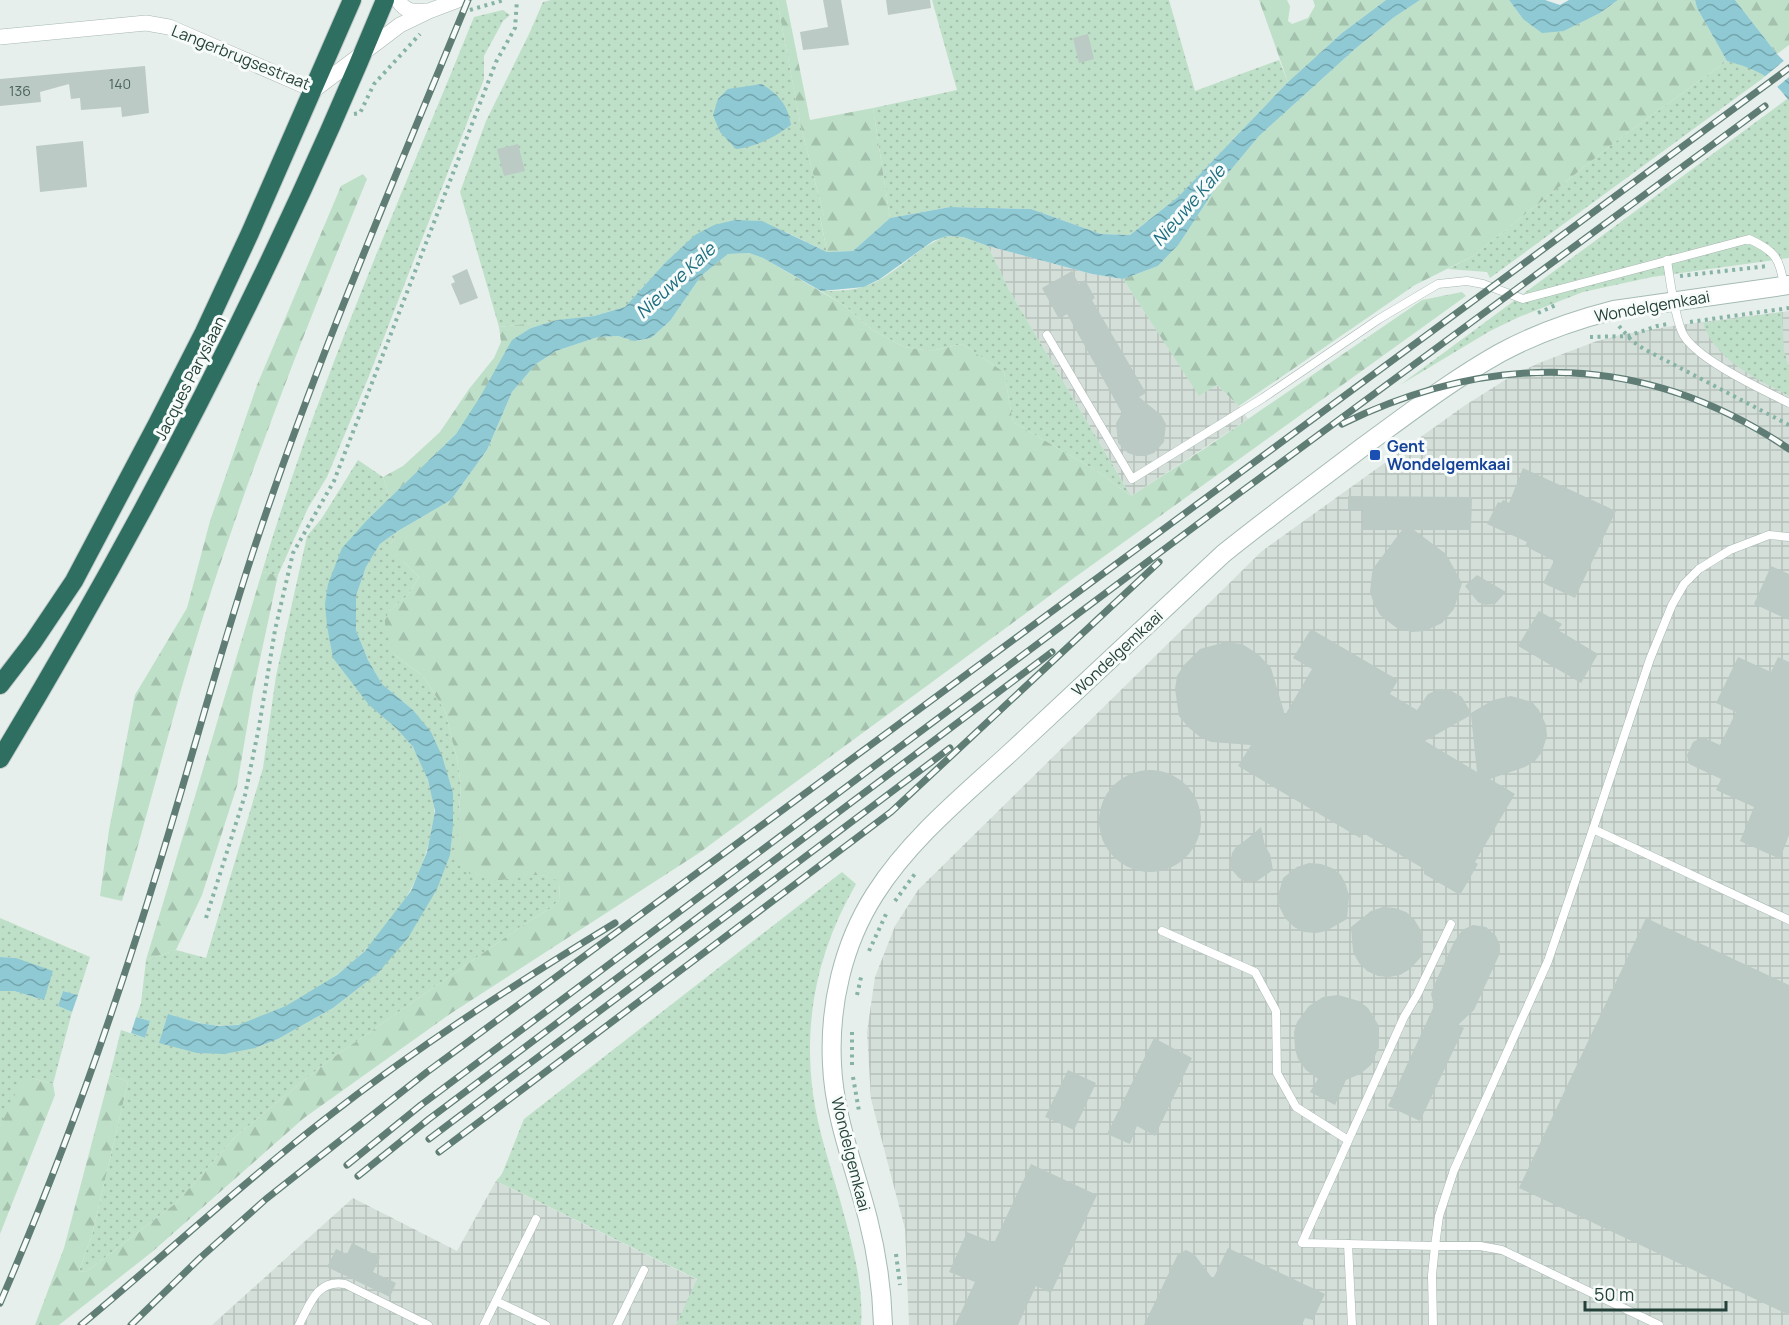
<svg xmlns="http://www.w3.org/2000/svg" width="1789" height="1325" font-family="Manrope,sans-serif">
	<style>
		.industrial { fill: url(#industrial-grid) }
		.green { fill: url(#green-dots) }
		.forest { fill: url(#forest-firs) }
		.water { fill: url(#water-waves) }
		.pier { fill: #e6efeb }
		.building { fill: #bbcac4; fill-rule: evenodd }
		.lines { fill: none; stroke-linecap: round; stroke-linejoin: round }
		.lane-casing { stroke: #a8b8b2; stroke-width: 9 }
		.street-casing { stroke: #a8b8b2; stroke-width: 16 }
		.secondary-casing { stroke: #a4bbb3; stroke-width: 20 }
		.highway-casing { stroke: #c2cac8; stroke-width: 20 }
		.path { stroke: #86b3a5; stroke-width: 4; stroke-dasharray: 3 4.5; stroke-linecap: butt }
		.lane { stroke: #fff; stroke-width: 8 }
		.street { stroke: #fff; stroke-width: 15 }
		.secondary { stroke: #fff; stroke-width: 18 }
		.highway { stroke: #2f6f62; stroke-width: 18 }
		.rail-casing { stroke: #5f7d75; stroke-width: 7 }
		.rail { stroke: #f7fbf9; stroke-width: 4.5; stroke-dasharray: 14; stroke-linecap: butt }
		.transit-dot { fill: #1a4fb4; stroke: #f7fbf9; stroke-width: 2 }
		.labels { text-anchor: middle; dominant-baseline: central; stroke-width: 6; stroke-linejoin: round; paint-order: stroke }
		.number-label { font-size: 14px; fill: #4a645c }
		.street-label { font-size: 16px; fill: #24423a; stroke: #f7fbf9 }
		.transit-label { font-size: 16px; font-weight: bold; fill: #164399; stroke: #f7fbf9; text-anchor: start }
		.water-label { font-size: 18px; font-style: italic; fill: #1c6f80; stroke: #f7fbf9 }
	</style>
	<defs>
		<pattern id="industrial-grid" width="8" height="8" patternUnits="userSpaceOnUse" patternTransform="scale(1.5)"><rect width="8" height="8" fill="#d4dfda"/><path d="M0 4h8M4 0v8" fill="none" stroke="#b6c1bc"/></pattern>
		<pattern id="green-dots" width="8" height="8" patternUnits="userSpaceOnUse" patternTransform="scale(1.5)"><rect width="8" height="8" fill="#bfe0c8"/><path d="M2 2h.1M6 6h.1" fill="none" stroke="#a4c1ad" stroke-width="1.8" stroke-linecap="round"/></pattern>
		<pattern id="forest-firs" width="22" height="20" patternUnits="userSpaceOnUse" patternTransform="scale(1.5)"><rect width="22" height="20" fill="#bfe0c8"/><path d="M5 1l3.5 6h-7zM16 11l3.5 6h-7z" fill="#a4c1ad"/></pattern>
		<pattern id="water-waves" width="16" height="10" patternUnits="userSpaceOnUse" patternTransform="scale(1.5)"><rect width="16" height="10" fill="#8ec9d4"/><path d="M0 5q4-4 8 0t8 0" fill="none" stroke="#74a5ad"/></pattern>
	</defs>
	<rect width="100%" height="100%" fill="#e6efeb"/>
	<!-- industrial -->
	<g class="industrial">
		<path d="M988,246L1092,274L1123,279L1199,395L1217,385L1239,406L1248,419L1131,496L1009,290Z"/>
		<path d="M1789,311V1325H909L905,1229L871,1099L867,1032L875,977L895,926L918,890L1262,551L1464,406L1513,375L1539,363L1597,341L1620,335L1678,325Z"/>
		<path d="M496,1181L698,1280L676,1325H212L353,1198L457,1251Z"/>
	</g>
	<!-- green -->
	<g class="green">
		<path d="M551,0H777L801,127L824,216L820,217L827,252L786,232L664,264L625,307L594,316L499,327L460,192L486,121L530,32L543,2Z"/>
		<path d="M932,0H1169L1195,91L1279,60L1288,82L1178,197L1130,235L1101,234L1031,209L950,207L890,218L873,108L957,90Z"/>
		<path d="M503,10L510,15L503,21L484,56V79L369,376L327,477L308,508L278,575L262,572C318,382 400,200 474,17Z"/>
		<path d="M1727,61L1752,68L1766,76L1490,278L1487,272L1448,269L1473,256L1619,139Z"/>
		<path d="M1787,99L1789,101V258L1652,277L1583,292L1519,317L1490,331L1400,385Z"/>
		<path d="M947,236L963,237L988,246L1009,290L1131,496L1097,471L1013,422L1004,372L962,344L931,351L904,347L871,329L844,305L821,291C834,291 850,291 863,287C894,278 917,246 947,236Z"/>
		<path d="M1782,312L1784,350L1789,368V396C1756,378 1716,361 1703,323Z"/>
		<path d="M358,460L383,477L390,498L369,518L328,584L396,728C401,734 407,739 411,745C422,759 433,792 434,809C435,817 432,825 431,832C417,910 352,975 283,1008C268,1015 252,1023 236,1025C212,1028 191,1021 169,1014L255,1048L278,1039L333,1008L378,973L450,855L413,710L382,684L368,660L356,630V596L366,567L380,544L398,531L391,544L404,562L419,577L408,595L389,611L395,655L423,676L445,711L457,759L461,785L459,812L494,880C516,876 540,870 560,881L559,900L551,908L526,923L324,1064L236,1136L176,1203L86,1272L79,1271L92,1235L128,1082L110,1074L121,1030L145,1038L150,1021L136,1017L141,1003L146,960L176,950L206,958L263,768L276,676L307,536L322,518Z"/>
		<path d="M842,872L856,884C818,950 803,1018 813,1094C818,1130 830,1165 840,1200C851,1240 864,1284 861,1325H676L697,1279L496,1181L502,1174L524,1119Z"/>
		<path d="M0,918L90,957L78,995L63,991L58,1006L72,1012L53,1084L32,1078L0,1126V991H14L44,1000L16,958L0,957Z"/>
	</g>
	<!-- forest -->
	<g class="forest">
		<path d="M777,0H786L810,120L873,108L890,218L853,251L827,252L820,216H824L801,127Z"/>
		<path d="M1259,0H1287L1290,6L1288,21L1292,24L1308,18L1315,6L1313,0H1386L1342,33L1288,82Z"/>
		<path d="M1420,0H1509L1523,19L1564,31L1600,13L1618,0H1695L1697,8L1727,61L1619,139L1473,256L1415,285L1239,406L1217,385L1199,396L1123,279L1158,266L1179,244L1215,189L1259,136L1355,49L1393,18Z"/>
		<path d="M1735,0H1789V45L1777,54Z"/>
		<path d="M363,174L367,179C308,323 250,468 203,617C173,711 150,807 122,901L100,896L109,830L135,695L187,608L210,521L257,385L341,186Z"/>
		<path d="M749,253L763,258L844,305L871,329L904,347L931,351L962,344L1004,372L1013,422L1097,471L1131,496L1210,445L1422,300L1462,292L1466,296L1067,583L699,853L450,1014L304,1118L152,1252L59,1325H35L64,1248L110,1074L128,1082L92,1235L79,1271L86,1272L176,1203L236,1136L324,1064L526,923L551,908L559,900L560,882C534,867 519,881 494,880C484,879 472,874 462,871L456,855L461,785L457,759L445,711L423,676L395,655L385,629V620L389,611L408,595L419,577L404,562L391,556V544L398,531L451,500L487,450L512,392L536,364L556,351L598,337L618,336L637,341L651,338L670,321L701,276L728,254Z"/>
		<path d="M557,320L531,328L456,434L390,498L383,477L403,466L440,432L469,389L494,358L501,342L499,327Z"/>
		<path d="M262,572L278,575L253,692L237,786L202,895L176,950L146,960Z"/>
		<path d="M32,1078L53,1084L55,1095L0,1234V1126L20,1084Z"/>
	</g>
	<!-- water -->
	<g class="water">
		<path d="M1386,0H1420L1393,18L1355,49L1259,136L1215,189L1179,244L1158,266L1123,279L1092,274L988,246L963,237L947,236L933,241L880,279L864,287L821,291L763,258L749,253L728,254L701,276L670,321L651,338L635,341L618,336L598,337L556,351L536,364L512,392L487,450L451,500L398,531L380,544L366,567L356,596V630L368,660L382,684L413,710L431,732L442,756L453,793V825L450,855L437,889L408,938L378,973L333,1008L278,1039L255,1048L224,1054L197,1053L159,1043L168,1014L199,1023L219,1026L238,1025L286,1006L337,975L365,951L411,891L427,852L435,811L428,780L413,747L396,728L369,705L333,658L327,626L325,604L328,584L342,548L369,518L456,434L480,397L512,340L531,328L557,320L594,316L625,307L664,264L695,235L714,225L735,220L762,221L827,252L853,251L890,218L950,207L1031,209L1101,234L1130,235L1178,197L1288,82L1342,33Z"/>
		<path d="M1509,0H1545L1560,5L1569,0H1618L1600,13L1564,31L1542,33L1523,19Z"/>
		<path d="M1695,0H1735L1777,54L1789,66V101C1770,75 1758,70 1727,61L1697,8Z"/>
		<path d="M762,84C780,96 787,104 791,125C775,137 756,147 736,149L720,132L713,115L718,99L728,89Z"/>
		<path d="M0,957L16,958L53,971L44,1000L14,991H0Z"/>
		<path d="M63,991L78,995L72,1012L58,1006Z"/>
		<path d="M136,1017L150,1021L145,1038L131,1033Z"/>
	</g>
	<!-- pier -->
	<path class="pier" d="M1786,59L1789,62V77L1776,88L1763,78Z"/>
	<!-- building -->
	<g class="building">
		<path d="M823,0H841L849,45L803,50L800,32L828,27Z"/>
		<path d="M886,0H930L931,8L888,15Z"/>
		<path d="M1088,34L1094,59L1079,63L1073,38Z"/>
		<path d="M145,66L149,113L122,117L121,107L81,110L80,98L71,99L69,84L40,92L41,102L0,106V79Z"/>
		<path d="M83,141L87,187L40,192L36,146Z"/>
		<path d="M518,144L525,171L504,176L497,149Z"/>
		<path d="M467,269L478,298L460,305L451,284L455,282L452,276Z"/>
		<path d="M1072,271L1079,284L1085,280L1095,298L1092,300L1146,393L1139,397L1161,415L1166,424L1164,442L1154,453L1145,456H1137L1128,453L1118,443L1116,423L1122,413L1067,314L1059,319L1042,288Z"/>
		<path d="M1523,468L1616,511L1575,598L1543,583L1554,561L1525,546L1527,542L1487,524L1498,502L1501,503L1503,500L1509,503Z"/>
		<path d="M1348,496L1472,497L1471,530H1414L1446,554L1462,583L1454,609L1442,623L1425,631L1412,632L1398,629L1380,615L1374,604L1370,592L1372,573L1375,566L1402,530H1363V510H1348Z"/>
		<path d="M1771,566L1789,574V620L1754,604Z"/>
		<path d="M1477,575L1506,592L1495,604L1485,605L1478,602L1465,586Z"/>
		<path d="M1539,611L1562,624L1558,630L1598,654L1581,683L1518,646Z"/>
		<path d="M1311,629L1398,680L1390,694L1417,710L1428,694L1440,689H1448L1462,697L1471,713L1493,700L1511,696L1532,702L1539,710L1546,725L1547,736L1542,752L1535,761L1525,767L1490,779L1515,794L1475,862L1478,864L1460,895L1424,874V869L1363,833L1360,838L1238,766L1251,745L1211,742L1200,737L1189,728L1179,716L1175,689L1177,676L1184,665L1200,649L1226,642L1242,644L1258,654L1271,668L1285,715L1312,669L1293,658ZM1471,715L1477,772L1425,741Z"/>
		<path d="M1738,657L1771,672L1778,657L1789,662V835L1780,859L1740,841L1754,807L1716,790L1721,779L1689,764L1687,755L1693,742L1702,737L1720,745L1736,712L1716,703Z"/>
		<circle cx="1150" cy="821" r="51"/>
		<path d="M1261,827L1265,846L1270,854L1273,870L1257,881H1244L1239,878L1232,870L1230,865L1232,853L1236,847L1247,839Z"/>
		<path d="M1309,863L1321,864L1332,868L1341,875L1346,885L1349,896L1347,919L1326,931L1316,933L1304,932L1294,927L1285,918L1280,908L1278,896L1283,878L1297,867Z"/>
		<path d="M1383,907L1395,908L1406,912L1414,919L1420,929L1423,940L1421,957L1410,969L1400,975L1389,977L1378,976L1367,971L1359,963L1353,952L1351,927L1371,911Z"/>
		<path d="M1646,918L1789,985V1315L1519,1188Z"/>
		<path d="M1473,925L1486,927L1496,936L1500,945V953L1474,1010L1458,1025L1464,1028L1420,1121L1388,1106L1434,1006L1431,994L1435,983L1454,942L1462,930Z"/>
		<path d="M1338,995L1359,1001L1368,1008L1379,1026V1047L1371,1065L1360,1074L1346,1080L1335,1105L1310,1092L1318,1079L1306,1070L1298,1059L1295,1049L1294,1032L1297,1022L1309,1006L1323,997Z"/>
		<path d="M1154,1038L1192,1058L1155,1136L1137,1126L1130,1144L1107,1134Z"/>
		<path d="M1068,1070L1096,1083L1074,1130L1045,1117Z"/>
		<path d="M1031,1164L1097,1195L1051,1293L1036,1286L1018,1325H955L975,1282L949,1272L967,1232L994,1243Z"/>
		<path d="M352,1243L380,1257L373,1272L396,1283L390,1297L327,1267L336,1249L347,1254Z"/>
		<path d="M1228,1248L1325,1294L1313,1320L1305,1318L1302,1325H1144L1178,1254L1186,1250L1194,1254L1213,1279Z"/>
	</g>
	<g class="lines">
		<defs>
			<g id="lane">
				<path d="M1667,260C1670,281 1674,313 1682,332C1693,358 1763,390 1789,403"/>
				<path d="M1047,335L1132,479L1263,398L1379,319L1438,284L1467,281L1483,284L1523,299L1749,239C1775,251 1780,258 1784,286"/>
				<path d="M1593,829L1650,659L1672,605L1684,584L1699,569L1730,550L1769,535L1789,537"/>
				<path d="M1451,924L1417,995L1404,1017L1302,1243L1435,1246L1439,1216L1454,1170L1548,961L1593,829L1789,920"/>
				<path d="M1162,931L1255,972L1276,1011L1277,1073L1296,1107L1348,1140"/>
				<path d="M1348,1244L1352,1325"/>
				<path d="M496,1301L546,1325"/>
				<path d="M299,1325C310,1304 317,1279 345,1284L428,1325"/>
				<path d="M484,1325L536,1219"/>
				<path d="M617,1325L644,1270"/>
				<path d="M1433,1325L1432,1275L1435,1246H1480L1502,1250L1659,1325"/>
			</g>
			<g id="street">
				<path d="M398,0C405,12 413,12 426,11"/>
				<path d="M0,37L146,23L169,27L314,90L400,25L429,11L458,0"/>
			</g>
			<path id="secondary" d="M883,1325C882,1289 877,1254 868,1219C855,1168 834,1117 832,1064C829,1005 843,944 875,894C910,839 963,796 1011,752C1082,686 1152,620 1223,554C1269,517 1317,482 1364,446C1408,414 1452,380 1500,353C1535,334 1575,320 1614,310L1789,285"/>
			<g id="highway">
				<path d="M0,685L33,642L74,581L157,424L204,332L250,233L352,0"/>
				<path d="M0,759C147,516 277,263 385,0"/>
			</g>
		</defs>
		<!-- lane casing -->
		<use href="#lane" class="lane-casing"/>
		<!-- street casing -->
		<use href="#street" class="street-casing"/>
		<!-- secondary casing -->
		<use href="#secondary" class="secondary-casing"/>
		<!-- highway casing -->
		<use href="#highway" class="highway-casing"/>
		<!-- path -->
		<g class="path">
			<path d="M470,10L504,0"/>
			<path d="M354,114L360,113L374,84L420,34"/>
			<path d="M1680,276L1768,266"/>
			<path d="M1538,313L1556,305"/>
			<path d="M1690,322L1789,308"/>
			<path d="M1619,326L1632,341L1644,349L1789,425"/>
			<path d="M1590,337L1628,336L1657,326L1668,324"/>
			<path d="M895,901L917,871"/>
			<path d="M206,918L245,795L259,727L275,630L293,553L334,481L496,62L515,28L517,0"/>
			<path d="M869,951L887,912"/>
			<path d="M857,995L862,973"/>
			<path d="M852,1032V1069"/>
			<path d="M853,1077L859,1111"/>
			<path d="M896,1254L900,1285"/>
		</g>
		<!-- lane -->
		<use href="#lane" class="lane"/>
		<!-- street -->
		<use href="#street" class="street"/>
		<!-- secondary -->
		<use href="#secondary" class="secondary"/>
		<!-- highway -->
		<use href="#highway" class="highway"/>
		<defs>
			<g id="rail">
				<path d="M1342,424C1494,350 1648,353 1789,449"/>
				<path d="M429,1139L950,748"/>
				<path d="M439,1152L891,812L1159,562"/>
				<path d="M347,1165L421,1105L1230,500L1765,106"/>
				<path d="M358,1176L429,1119L1052,652"/>
				<path d="M0,1303C62,1160 114,1013 159,865C191,762 218,659 251,558C313,368 392,185 468,0"/>
				<path d="M81,1325C163,1257 241,1184 325,1119C417,1047 515,984 615,923"/>
				<path d="M131,1325L200,1258L266,1199L427,1072L1789,68"/>
			</g>
		</defs>
		<!-- rail casing -->
		<use href="#rail" class="rail-casing"/>
		<!-- rail -->
		<use href="#rail" class="rail"/>
	</g>
	<!-- markers -->
	<rect class="transit-dot" x="1369" y="449" width="12" height="12" rx="3"/>
	<g class="labels">
		<!-- number labels -->
		<g class="number-label">
			<text x="120" y="83">140</text>
			<text x="20" y="90">136</text>
		</g>
		<!-- street labels -->
		<g class="street-label">
			<text transform="translate(241 57) rotate(22)">Langerbrugsestraat</text>
			<text transform="translate(1652 306) rotate(-10)">Wondelgemkaai</text>
			<text transform="translate(190 378) rotate(-63)">Jacques Paryslaan</text>
			<text transform="translate(1117 653) rotate(-43)">Wondelgemkaai</text>
			<text transform="translate(851 1154) rotate(76)">Wondelgemkaai</text>
		</g>
		<!-- transit labels -->
		<g class="transit-label">
			<text x="1387" y="446">Gent<tspan x="1387" dy="18">Wondelgemkaai</tspan></text>
		</g>
		<!-- water labels -->
		<g class="water-label">
			<text transform="translate(1188 205) rotate(-49)">Nieuwe Kale</text>
			<text transform="translate(675 280) rotate(-43)">Nieuwe Kale</text>
		</g>
	</g>
	<!-- scale -->
	<path d="M1585 1301v9h141v-9" fill="none" stroke="#24423a" stroke-width="3"/>
	<text x="1594" y="1301" font-size="18" fill="#24423a" stroke="#f7fbf9" stroke-width="4.5" paint-order="stroke">50 m</text>
</svg>
